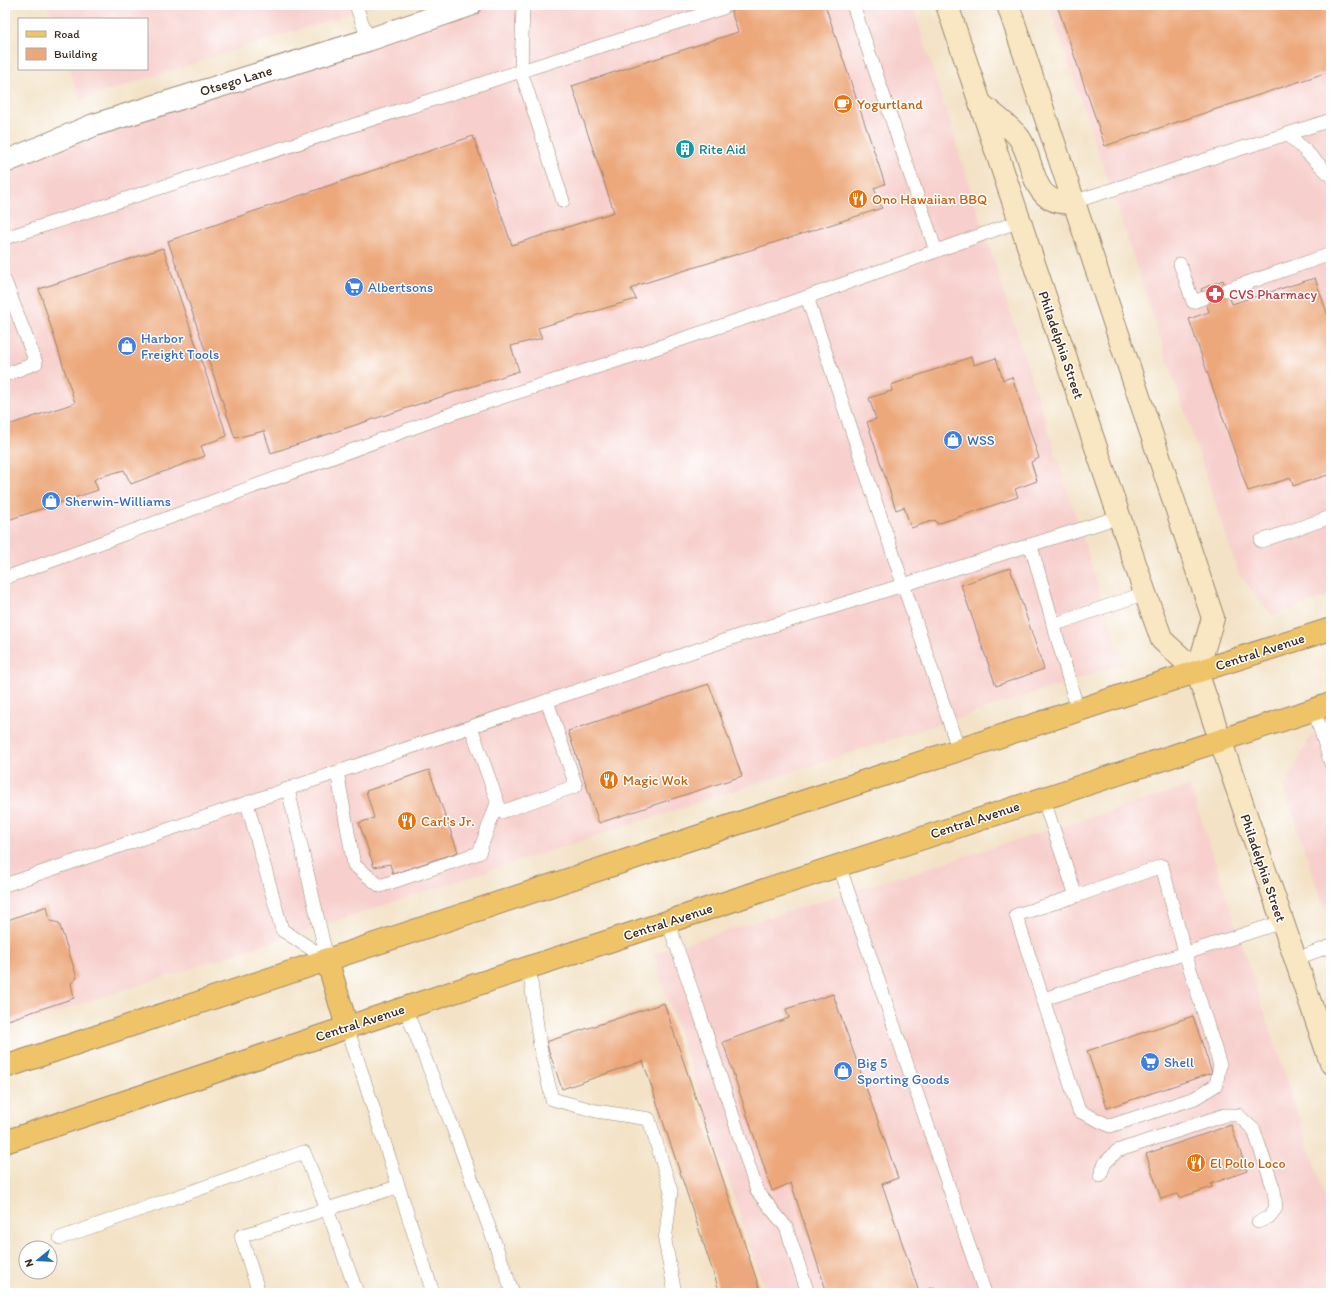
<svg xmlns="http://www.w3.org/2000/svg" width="1336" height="1298" font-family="Itim,sans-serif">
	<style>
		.built { fill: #f7d0cd }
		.building { fill: #eca77a }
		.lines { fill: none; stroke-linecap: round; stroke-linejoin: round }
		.service-casing { stroke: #978672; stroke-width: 14 }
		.minor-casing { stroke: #978672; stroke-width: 24 }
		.secondary-casing { stroke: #978672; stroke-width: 24 }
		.primary-casing { stroke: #978672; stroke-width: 24 }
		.service { stroke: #fff; stroke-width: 13 }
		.minor { stroke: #fff; stroke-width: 22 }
		.secondary { stroke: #f9e7c3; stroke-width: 22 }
		.primary { stroke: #efc469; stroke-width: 22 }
		.labels { text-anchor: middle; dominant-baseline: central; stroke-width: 3; stroke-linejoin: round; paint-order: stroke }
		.street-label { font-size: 14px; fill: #3b2a1e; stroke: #fff }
		.food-label { font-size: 14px; fill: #c56008; stroke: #fff; text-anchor: start }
		.culture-label { font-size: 14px; fill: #0d838f; stroke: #fff; text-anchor: start }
		.shop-label { font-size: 14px; fill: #366cbe; stroke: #fff; text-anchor: start }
		.health-label { font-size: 14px; fill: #be3a42; stroke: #fff; text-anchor: start }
	</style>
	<rect width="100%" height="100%" fill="#fff"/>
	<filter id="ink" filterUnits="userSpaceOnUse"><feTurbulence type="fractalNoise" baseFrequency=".025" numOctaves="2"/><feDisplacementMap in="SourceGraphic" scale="8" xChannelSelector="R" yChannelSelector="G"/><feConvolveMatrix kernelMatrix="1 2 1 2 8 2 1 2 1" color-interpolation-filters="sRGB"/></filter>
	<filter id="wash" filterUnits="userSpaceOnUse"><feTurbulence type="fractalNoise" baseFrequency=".012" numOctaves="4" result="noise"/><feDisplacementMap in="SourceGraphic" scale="16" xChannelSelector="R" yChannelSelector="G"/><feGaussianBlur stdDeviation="0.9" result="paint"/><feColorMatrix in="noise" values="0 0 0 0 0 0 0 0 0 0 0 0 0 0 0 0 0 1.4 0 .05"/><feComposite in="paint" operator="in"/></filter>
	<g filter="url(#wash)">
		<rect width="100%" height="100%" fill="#f3e2c6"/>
		<!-- built -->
		<g class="built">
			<path d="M48,5H377L80,100L69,69H147V19H53Z"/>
			<path d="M456,5H912L1123,664L5,1029V166Z"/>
			<path d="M1049,5H1331V595L1272,616L1239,574Z"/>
			<path d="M1331,728V928L1284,788L1311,735Z"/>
			<path d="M1190,786L1331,1215V1293H766L653,954Z"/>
		</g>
		<g id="blocks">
			<!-- building -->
			<g class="building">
				<path d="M729,5H825L885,184L874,188L882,208L805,233L638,285L631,289L636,299L538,328L542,338L511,346L519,371L271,453L264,431L235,438L168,241L473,136L512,245L614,212L572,86L738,32Z"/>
				<path d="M1057,5H1331V71L1105,146Z"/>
				<path d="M163,248L227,436L201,446L205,456L131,484L124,470L99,477L94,480L98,490L5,521V426L75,403L39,289Z"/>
				<path d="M1315,278L1331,325V474L1293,486L1291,478L1248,491L1189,319L1209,312L1201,289L1223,280L1232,304Z"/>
				<path d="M971,357L974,365L996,358L1003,380L1012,377L1039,458L1031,462L1037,481L1015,489L1018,497L937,524L935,520L911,528L904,507L896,510L867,422L876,419L869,398L892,391L891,385Z"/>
				<path d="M1010,568L1044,669L996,686L961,585Z"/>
				<path d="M709,684L742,776L599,823L568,731Z"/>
				<path d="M429,770L458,852L393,874L390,864L374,867L359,823L374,818L366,791Z"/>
				<path d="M47,906L50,921L59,923L74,968L77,978L71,983L74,998L5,1021V921Z"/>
				<path d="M833,994L898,1178L882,1184L919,1292L934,1287L936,1293H827L791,1183L772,1191L723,1042L789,1018L786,1009Z"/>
				<path d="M664,1003L761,1293H720L643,1061L562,1089L546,1042Z"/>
				<path d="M1193,1016L1212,1073L1107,1108L1087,1051Z"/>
				<path d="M1231,1125L1247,1171L1211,1184L1212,1187L1179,1198L1177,1194L1161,1199L1146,1154Z"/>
			</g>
		</g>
	</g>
	<g filter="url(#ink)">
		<use href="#blocks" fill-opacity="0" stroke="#978672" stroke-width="1"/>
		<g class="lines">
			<defs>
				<g id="service">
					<path d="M356,5L368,40"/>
					<path d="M853,5L936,251"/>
					<path d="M1288,134L1331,176"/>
					<path d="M563,201L521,71L723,8"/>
					<path d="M1073,202L1331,120"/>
					<path d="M5,238L521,71L523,5"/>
					<path d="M1180,264L1193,302L1204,298"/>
					<path d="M5,281L36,363L5,375"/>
					<path d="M1226,290L1331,254"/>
					<path d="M807,297L959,751"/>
					<path d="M1261,541L1331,517"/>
					<path d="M1031,546L1078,711"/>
					<path d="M5,578L456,412L644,352L807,297L1020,221"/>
					<path d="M1053,625L1145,593"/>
					<path d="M1314,709L1331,764"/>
					<path d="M471,727L501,812L576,786L547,701"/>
					<path d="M337,772L354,865L380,886L479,853L497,803"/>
					<path d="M288,789L327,959"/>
					<path d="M1043,798L1076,896L1016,915L1079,1111L1110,1126L1195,1098L1216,1085L1220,1065L1185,953L1162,866L1076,896"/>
					<path d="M247,803L282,930L327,959"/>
					<path d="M839,865L985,1293"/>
					<path d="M5,885L738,636L814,613L1119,517"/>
					<path d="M668,922L701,1017L757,1191L786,1227L808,1293"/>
					<path d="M1295,959L1331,946"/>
					<path d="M529,968L540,1047L552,1099L596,1111L649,1119L671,1191L665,1241L675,1293"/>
					<path d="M1044,999L1282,922"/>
					<path d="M405,1008L453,1128L513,1293"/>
					<path d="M347,1027L433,1293"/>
					<path d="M1100,1176L1105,1163L1117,1151L1225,1115H1238L1254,1130L1274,1190L1276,1208L1269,1217L1258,1222"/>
					<path d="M60,1238L304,1152L327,1209L241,1236L259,1293"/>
					<path d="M357,1293L327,1209L397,1187"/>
				</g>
				<path id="minor" d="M5,162L94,125L368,40L470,5"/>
				<g id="secondary">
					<path d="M947,5L1145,593L1162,640L1197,672L1331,1063"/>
					<path d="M1008,5L1213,618L1197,672"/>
					<path d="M981,104C990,112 1015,130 1020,139C1036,164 1030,207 1073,202"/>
				</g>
				<g id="primary">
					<path d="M327,959L347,1027"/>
					<path d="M5,1067L1133,692L1331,629"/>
					<path d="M5,1142L405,1008L1331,704"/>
				</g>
			</defs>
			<!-- service casing -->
			<use href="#service" class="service-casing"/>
			<!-- minor casing -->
			<use href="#minor" class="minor-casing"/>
			<!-- secondary casing -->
			<use href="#secondary" class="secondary-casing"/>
			<!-- primary casing -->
			<use href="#primary" class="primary-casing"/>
			<!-- service -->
			<use href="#service" class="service"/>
			<!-- minor -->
			<use href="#minor" class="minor"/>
			<!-- secondary -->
			<use href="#secondary" class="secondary"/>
			<!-- primary -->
			<use href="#primary" class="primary"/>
		</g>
	</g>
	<!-- icons -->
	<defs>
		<symbol id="cafe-disc" viewBox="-11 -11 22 22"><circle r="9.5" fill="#e8710a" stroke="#fff"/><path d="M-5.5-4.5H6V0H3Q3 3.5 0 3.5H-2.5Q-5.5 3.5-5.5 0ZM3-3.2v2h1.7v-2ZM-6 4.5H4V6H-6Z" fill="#fff"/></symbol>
		<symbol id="building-disc" viewBox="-11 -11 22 22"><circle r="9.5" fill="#0f9aa8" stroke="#fff"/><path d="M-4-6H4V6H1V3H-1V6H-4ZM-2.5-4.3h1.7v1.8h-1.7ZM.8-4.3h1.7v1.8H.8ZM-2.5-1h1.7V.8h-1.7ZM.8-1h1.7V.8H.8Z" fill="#fff"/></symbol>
		<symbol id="restaurant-disc" viewBox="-11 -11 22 22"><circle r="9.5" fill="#e8710a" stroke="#fff"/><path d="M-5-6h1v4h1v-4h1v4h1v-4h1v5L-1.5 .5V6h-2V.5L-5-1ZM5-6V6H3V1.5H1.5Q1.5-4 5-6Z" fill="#fff"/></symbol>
		<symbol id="supermarket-disc" viewBox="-11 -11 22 22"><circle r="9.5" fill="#3f7fe0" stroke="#fff"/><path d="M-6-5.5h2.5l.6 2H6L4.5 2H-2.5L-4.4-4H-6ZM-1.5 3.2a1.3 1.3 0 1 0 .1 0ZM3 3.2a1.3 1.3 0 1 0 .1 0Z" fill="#fff"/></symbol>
		<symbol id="pharmacy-disc" viewBox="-11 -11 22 22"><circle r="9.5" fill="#e0444e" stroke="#fff"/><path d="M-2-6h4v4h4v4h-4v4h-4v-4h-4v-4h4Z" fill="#fff"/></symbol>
		<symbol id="shop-disc" viewBox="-11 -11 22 22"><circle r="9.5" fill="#3f7fe0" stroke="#fff"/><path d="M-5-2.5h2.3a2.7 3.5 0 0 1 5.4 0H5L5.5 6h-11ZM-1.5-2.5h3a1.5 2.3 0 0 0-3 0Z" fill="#fff"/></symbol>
	</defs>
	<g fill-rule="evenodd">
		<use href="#cafe-disc" x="832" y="93" width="22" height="22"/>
		<use href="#building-disc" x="674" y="138" width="22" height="22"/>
		<use href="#restaurant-disc" x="847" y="188" width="22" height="22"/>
		<use href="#supermarket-disc" x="343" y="276" width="22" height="22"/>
		<use href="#pharmacy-disc" x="1204" y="283" width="22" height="22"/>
		<use href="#shop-disc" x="116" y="335" width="22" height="22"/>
		<use href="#shop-disc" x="942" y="429" width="22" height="22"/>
		<use href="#shop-disc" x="40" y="490" width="22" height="22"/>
		<use href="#restaurant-disc" x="598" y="769" width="22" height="22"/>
		<use href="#restaurant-disc" x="396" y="810" width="22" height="22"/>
		<use href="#supermarket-disc" x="1139" y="1051" width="22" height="22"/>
		<use href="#shop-disc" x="832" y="1060" width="22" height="22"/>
		<use href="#restaurant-disc" x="1185" y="1152" width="22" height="22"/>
	</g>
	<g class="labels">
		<!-- street labels -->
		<g class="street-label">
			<text transform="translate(236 81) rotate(-17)">Otsego Lane</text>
			<text transform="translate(1061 345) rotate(71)">Philadelphia Street</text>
			<text transform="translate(1260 652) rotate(-18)">Central Avenue</text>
			<text transform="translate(975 820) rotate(-18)">Central Avenue</text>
			<text transform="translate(1263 868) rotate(71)">Philadelphia Street</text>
			<text transform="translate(668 922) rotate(-18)">Central Avenue</text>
			<text transform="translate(360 1023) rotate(-18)">Central Avenue</text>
		</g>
		<!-- food labels -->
		<g class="food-label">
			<text x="857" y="104">Yogurtland</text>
			<text x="872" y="199">Ono Hawaiian BBQ</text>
			<text x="623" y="780">Magic Wok</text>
			<text x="421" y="821">Carl's Jr.</text>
			<text x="1210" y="1163">El Pollo Loco</text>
		</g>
		<!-- culture labels -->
		<g class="culture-label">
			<text x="699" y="149">Rite Aid</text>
		</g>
		<!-- shop labels -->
		<g class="shop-label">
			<text x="368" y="287">Albertsons</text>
			<text x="141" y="338">Harbor<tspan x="141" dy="16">Freight Tools</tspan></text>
			<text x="967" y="440">WSS</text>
			<text x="65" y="501">Sherwin-Williams</text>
			<text x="1164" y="1062">Shell</text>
			<text x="857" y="1063">Big 5<tspan x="857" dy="16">Sporting Goods</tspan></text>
		</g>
		<!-- health labels -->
		<g class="health-label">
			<text x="1229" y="294">CVS Pharmacy</text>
		</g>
	</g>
	<!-- margin -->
	<rect width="1336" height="1298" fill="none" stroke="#fff" stroke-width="20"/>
	<!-- legend -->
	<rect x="18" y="18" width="130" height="52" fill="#ffffff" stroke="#b1aaa5"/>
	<rect x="26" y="31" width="20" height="6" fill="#efc469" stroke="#b1aaa5"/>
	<text x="54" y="38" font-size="12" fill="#3b2a1e">Road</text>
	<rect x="26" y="48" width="20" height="12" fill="#eca77a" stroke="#b1aaa5"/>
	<text x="54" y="58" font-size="12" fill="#3b2a1e">Building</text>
	<!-- north arrow -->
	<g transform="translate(38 1260) rotate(252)"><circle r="19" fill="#ffffff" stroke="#b1aaa5"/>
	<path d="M0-3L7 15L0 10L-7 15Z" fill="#1f6fb2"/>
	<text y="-6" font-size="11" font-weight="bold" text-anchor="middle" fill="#3b2a1e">N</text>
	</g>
</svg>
